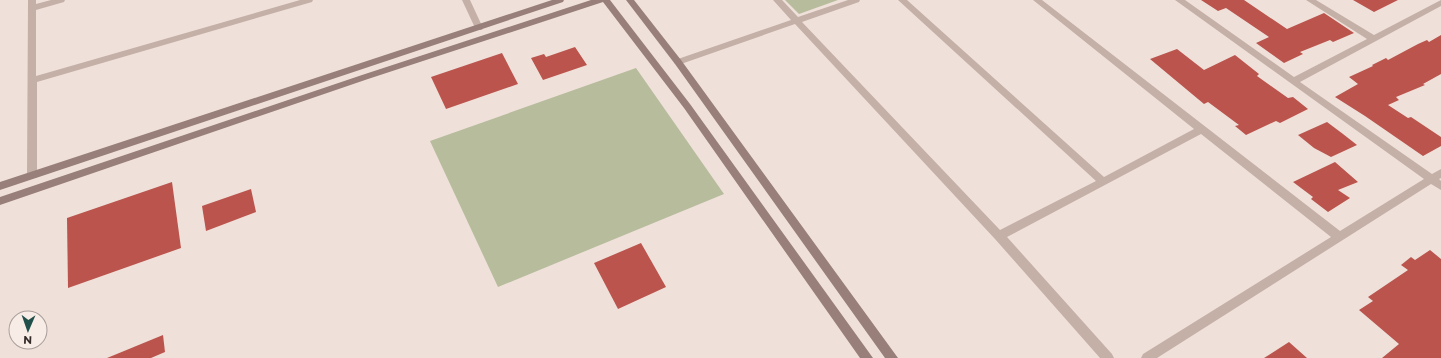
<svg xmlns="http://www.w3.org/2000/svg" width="1441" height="358" font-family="Montserrat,sans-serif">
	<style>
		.green { fill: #b7bc9c }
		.building { fill: #ba544d }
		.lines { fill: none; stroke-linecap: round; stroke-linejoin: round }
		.street { fill: #c5b0a7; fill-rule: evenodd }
		.secondary { fill: #997f79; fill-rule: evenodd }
	</style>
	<rect width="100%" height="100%" fill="#efe1da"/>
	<!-- green -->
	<g class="green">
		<path d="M785,0H838L799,14Z"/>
		<path d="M636,68L724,194L498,287L430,141Z"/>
	</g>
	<!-- building -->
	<g class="building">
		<path d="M1201,0H1244L1287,29L1324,13L1354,33L1333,42L1330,40L1300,52L1303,54L1284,63L1256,43L1269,37L1226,8L1218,11Z"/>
		<path d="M1353,0H1398L1374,12Z"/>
		<path d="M1441,35V74L1423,84L1425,85L1396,97L1399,100L1388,105L1408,118L1411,117L1441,137V146L1423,156L1365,116L1335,97L1358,84L1349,77L1373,66L1372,65L1386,58L1388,60L1418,44L1427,40L1429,42Z"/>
		<path d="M575,47L587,65L543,80L531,58L544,54L546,57Z"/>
		<path d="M1177,49L1204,70L1235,55L1259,74L1257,76L1288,98L1293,97L1308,109L1280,123L1276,121L1246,135L1235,126L1239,125L1208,102L1204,104L1150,59Z"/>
		<path d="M502,53L518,84L446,109L431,77Z"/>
		<path d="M1327,122L1343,134L1357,145L1331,157L1314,148L1298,135Z"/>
		<path d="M1335,162L1358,182L1338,190L1350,198L1328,212L1311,199L1313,197L1293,182Z"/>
		<path d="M172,182L181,248L68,288L67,218Z"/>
		<path d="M251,189L256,212L206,231L202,206Z"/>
		<path d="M641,243L666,287L618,309L594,263Z"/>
		<path d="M1430,250L1441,259V358H1382L1399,344L1359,310L1373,301L1368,297L1408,270L1401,265L1411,257L1415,260Z"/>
		<path d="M163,335L165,352L151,358H107Z"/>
		<path d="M1289,342L1307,358H1264Z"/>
	</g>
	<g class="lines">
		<!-- street -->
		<g class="street">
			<path d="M28,0H36V4L51,0H65L64,2L36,10V76L300,0H313L312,2L37,82V175L36,178H28L27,175Z"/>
			<path d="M462,0H470L483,28L482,30H476Z"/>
			<path d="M773,0H782L798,17L848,0H860L859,2L802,22L1000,230L1096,181L898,0H907L1104,177L1194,129L1033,0H1042L1340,231L1424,179L1175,0H1185L1294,77L1367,39L1306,0H1316L1374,35L1441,0V6L1300,82L1432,174L1441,169V178L1439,179L1441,181V190L1431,184L1157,358H1141L1143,354L1331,237L1201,134L1007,237L1112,354L1114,358H1100L995,239L795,24L681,64H675L674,62L675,60L791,20Z"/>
		</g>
		<!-- secondary -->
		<g class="secondary">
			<path d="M552,0H564L563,2L0,190V182Z"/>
			<path d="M591,0H610L690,104L873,358H860L684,108L603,2L368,79L0,205V197L362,75Z"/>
			<path d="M626,0H634L681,60L898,358H885L675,64Z"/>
		</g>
	</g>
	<!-- north arrow -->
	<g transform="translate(28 330) rotate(182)"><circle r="19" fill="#f7ece6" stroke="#a99e9a"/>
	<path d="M0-3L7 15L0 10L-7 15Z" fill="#21504b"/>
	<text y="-6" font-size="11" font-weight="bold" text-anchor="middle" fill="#332927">N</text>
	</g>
</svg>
